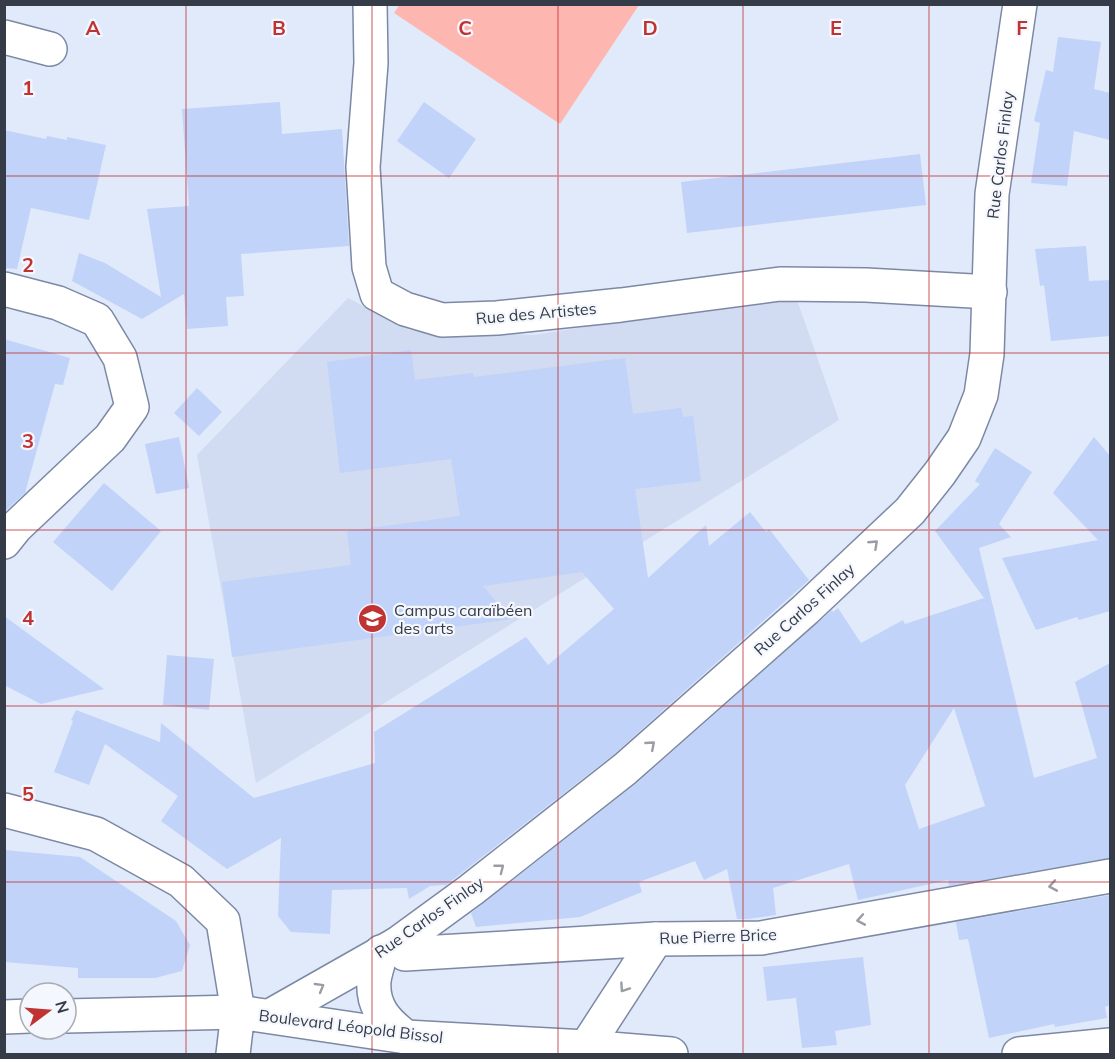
<svg xmlns="http://www.w3.org/2000/svg" width="1115" height="1059" font-family="Mulish,sans-serif">
	<style>
		.built { fill: #d1dbf1 }
		.grass { fill: #feb7b0 }
		.building { fill: #c1d3f8; fill-rule: evenodd }
		.lines { fill: none; stroke-linecap: round; stroke-linejoin: round }
		.street-casing { stroke: #7c89a4; stroke-width: 36 }
		.secondary-casing { stroke: #7c89a4; stroke-width: 36 }
		.street { stroke: #fff; stroke-width: 33 }
		.secondary { stroke: #fff; stroke-width: 33 }
		.oneway { stroke: #9a9da3 }
		.grid { fill: none; stroke: #c13233; stroke-width: 1.5; stroke-opacity: 0.55 }
		.labels { text-anchor: middle; dominant-baseline: central; stroke-width: 4.5; stroke-linejoin: round; paint-order: stroke }
		.street-label { font-size: 16px; fill: #353b47; stroke: #f4f7fd }
		.poi-label { font-size: 16px; fill: #353b47; stroke: #f4f7fd; text-anchor: start }
		.grid-label { font-size: 20px; text-anchor: middle; font-weight: bold; fill: #c13233; stroke: #f4f7fd; stroke-width: 4.5; stroke-linejoin: round; paint-order: stroke }
	</style>
	<rect width="100%" height="100%" fill="#e1eafb"/>
	<!-- built -->
	<path class="built" d="M795,294L839,420L256,783L197,455L348,298L409,330L534,335Z"/>
	<!-- grass -->
	<path class="grass" d="M400,4H639V5L560,124L394,13Z"/>
	<!-- building -->
	<g class="building">
		<path d="M1058,37L1101,42L1094,89L1110,93V140L1074,131L1067,186L1031,183L1040,123L1034,121L1046,70L1053,72Z"/>
		<path d="M280,102L282,134L342,129L349,246L241,254L244,296L226,297L228,326L187,329L184,294L142,319L72,281L79,253L105,263L161,297L147,209L189,206L182,109Z"/>
		<path d="M424,102L476,139L449,178L397,141Z"/>
		<path d="M4,130L46,139L47,136L67,140V137L106,145L89,220L31,208L17,269L4,268Z"/>
		<path d="M920,154L926,205L687,233L681,182Z"/>
		<path d="M1086,246L1089,281L1110,280V336L1051,341L1044,285L1040,286L1035,249Z"/>
		<path d="M4,339L70,358L63,385L55,384L25,493L4,512Z"/>
		<path d="M411,350L415,380L473,373L474,377L625,358L633,414L681,408L683,417L693,416L701,481L635,489L648,578L706,525L709,546L750,512L766,532L769,529L809,580L613,755L446,885L430,886L409,899L407,888L332,890L330,934L291,932L278,916L281,838L227,869L161,821L178,796L105,744L89,785L54,772L73,721L71,720L76,710L160,742L161,723L254,798L375,763L374,732L526,637L548,665L614,609L582,572L483,586L511,619L232,657L222,582L351,565L347,531L460,516L451,459L340,473L327,362Z"/>
		<path d="M197,388L222,412L199,436L174,413Z"/>
		<path d="M179,437L189,488L156,494L145,444Z"/>
		<path d="M1094,437L1110,456V611L1079,620L1077,617L1036,630L1002,558L1098,540L1053,493Z"/>
		<path d="M995,448L1032,472L999,524L1011,537L979,548L1034,778L1097,758L1075,682L1110,663V858L949,886L948,880L858,900L849,864L773,888L776,915L747,919H737L727,869L704,880L695,861L639,882L642,892L580,917L476,927L471,913L637,783L832,610L833,612L838,608L861,643L903,620L905,624L984,598L935,531L980,484L975,481ZM954,708L985,806L919,829L905,785Z"/>
		<path d="M104,483L161,531L112,591L53,542Z"/>
		<path d="M4,616L104,689L41,704L4,685Z"/>
		<path d="M167,655L214,659L209,710L163,705Z"/>
		<path d="M4,850L80,857L176,921L190,945L182,971L155,978H78V968L4,962Z"/>
		<path d="M1110,895V1005L1105,1007L1107,1018L1055,1027L1054,1024L989,1038L968,939L959,940L956,922Z"/>
		<path d="M863,957L871,1025L835,1031L837,1045L802,1048L796,998L767,1001L763,967Z"/>
	</g>
	<g class="lines">
		<defs>
			<g id="street">
				<path d="M370,4L371,63L363,167L369,267L377,294L405,309L442,320L497,318L621,305L780,284L866,285L990,292"/>
				<path d="M4,37L50,49"/>
				<path d="M4,289L58,303L97,320L120,358L132,407L110,438L16,527L4,542"/>
				<path d="M397,944L405,954L656,939L761,938L1110,876"/>
				<path d="M381,952C379,962 375,972 374,981C372,1007 386,1022 406,1037"/>
				<path d="M66,1016L238,1012L406,1037L586,1047L671,1054"/>
				<path d="M270,1016L397,944L471,890L625,769L805,610L910,511L940,473L964,438L981,395L987,354L992,194L1020,4"/>
				<path d="M4,1017L30,1016"/>
				<path d="M586,1047L656,939"/>
				<path d="M1019,1054L1110,1045"/>
			</g>
			<path id="secondary" d="M4,810L96,834L181,881L223,921L238,1012L233,1054"/>
		</defs>
		<!-- street casing -->
		<use href="#street" class="street-casing"/>
		<!-- secondary casing -->
		<use href="#secondary" class="secondary-casing"/>
		<!-- street -->
		<use href="#street" class="street"/>
		<!-- secondary -->
		<use href="#secondary" class="secondary"/>
	</g>
	<!-- one-way arrows -->
	<defs><path id="oneway-chevron" d="M-2-3.5L2.5 0L-2 3.5" fill="none" stroke-width="1.6" stroke-linecap="round" stroke-linejoin="round" transform="scale(1.5)"/></defs>
	<g class="oneway">
		<use href="#oneway-chevron" transform="translate(874 544) rotate(-43)"/>
		<use href="#oneway-chevron" transform="translate(651 745) rotate(-41)"/>
		<use href="#oneway-chevron" transform="translate(500 868) rotate(-38)"/>
		<use href="#oneway-chevron" transform="translate(1053 886) rotate(170)"/>
		<use href="#oneway-chevron" transform="translate(861 920) rotate(170)"/>
		<use href="#oneway-chevron" transform="translate(320 987) rotate(-30)"/>
		<use href="#oneway-chevron" transform="translate(624 988) rotate(124)"/>
	</g>
	<!-- grid -->
	<path class="grid" d="M186,4V1054M372,4V1054M558,4V1054M743,4V1054M929,4V1054M4,176H1110M4,353H1110M4,530H1110M4,706H1110M4,882H1110"/>
	<!-- icons -->
	<defs>
		<symbol id="university-disc" viewBox="-11 -11 22 22"><circle r="9.5" fill="#c13233" stroke="#f4f7fd"/><path d="M0-5L7-2L0 1L-7-2ZM-4 1L0 2.5L4 1V4Q0 6-4 4Z" fill="#fff"/></symbol>
	</defs>
	<g fill-rule="evenodd">
		<use href="#university-disc" x="356" y="602" width="33" height="33"/>
	</g>
	<g class="labels">
		<!-- street labels -->
		<g class="street-label">
			<text transform="translate(1000 155) rotate(-83)">Rue Carlos Finlay</text>
			<text transform="translate(536 313) rotate(-5)">Rue des Artistes</text>
			<text transform="translate(804 609) rotate(-42)">Rue Carlos Finlay</text>
			<text transform="translate(429 917) rotate(-35)">Rue Carlos Finlay</text>
			<text transform="translate(718 936) rotate(-2)">Rue Pierre Brice</text>
			<text transform="translate(351 1026) rotate(7)">Boulevard Léopold Bissol</text>
		</g>
		<!-- poi labels -->
		<g class="poi-label">
			<text x="394" y="610">Campus caraïbéen<tspan x="394" dy="18">des arts</tspan></text>
		</g>
	</g>
	<g class="grid-label">
		<text x="93" y="35">A</text>
		<text x="279" y="35">B</text>
		<text x="465" y="35">C</text>
		<text x="650" y="35">D</text>
		<text x="836" y="35">E</text>
		<text x="1022" y="35">F</text>
		<text x="28" y="95">1</text>
		<text x="28" y="272">2</text>
		<text x="28" y="448">3</text>
		<text x="28" y="625">4</text>
		<text x="28" y="801">5</text>
	</g>
	<!-- border -->
	<rect width="1115" height="1059" fill="none" stroke="#353b47" stroke-width="12"/>
	<!-- north arrow -->
	<g transform="translate(48 1011) rotate(74)"><circle r="28" fill="#f4f7fd" stroke="#a8acb4" stroke-width="1.5"/>
	<path d="M0-4.5L10 22L0 15L-10 22Z" fill="#c13233"/>
	<text y="-9" font-size="16" font-weight="bold" text-anchor="middle" fill="#353b47">N</text>
	</g>
</svg>
